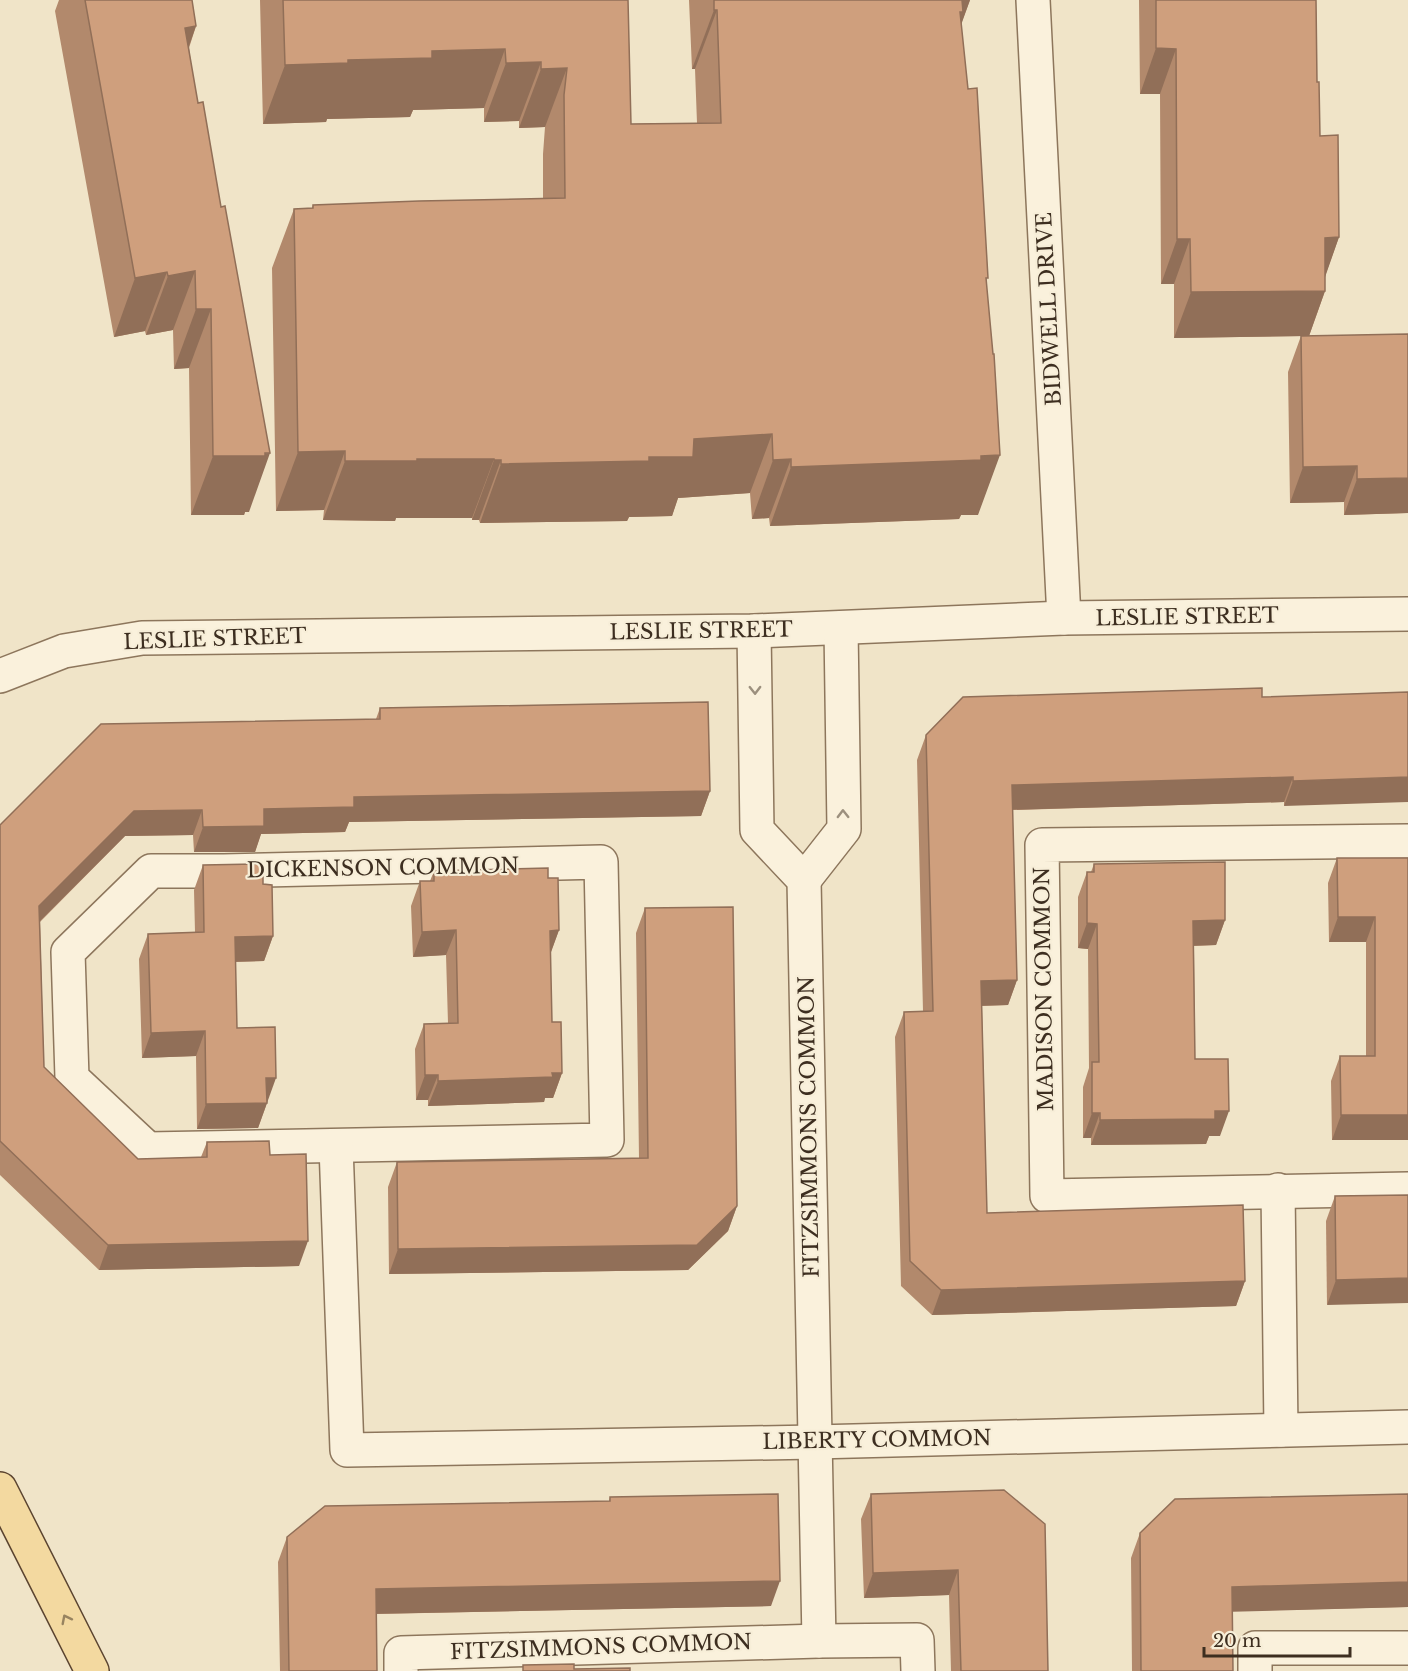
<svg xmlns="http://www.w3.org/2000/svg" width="1408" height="1671" font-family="'Libre Baskerville',serif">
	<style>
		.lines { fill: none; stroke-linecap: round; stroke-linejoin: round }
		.minor-casing { stroke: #8d765c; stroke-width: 36 }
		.primary-casing { stroke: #5b4430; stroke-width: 36 }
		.minor { stroke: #faf1dc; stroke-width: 33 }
		.primary { stroke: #f3d9a0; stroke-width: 33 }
		.wall { fill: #b2896c }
		.shaded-wall { fill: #916f58 }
		.building { fill: #cf9f7d; stroke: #916f58; stroke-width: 1.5 }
		.oneway { stroke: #9c907e }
		.oneway2 { stroke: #988460 }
		.labels { text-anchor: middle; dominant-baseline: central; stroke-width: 4.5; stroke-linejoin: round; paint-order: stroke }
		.street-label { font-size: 21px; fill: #3d2e20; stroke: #f7eed8 }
	</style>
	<rect width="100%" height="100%" fill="#f0e4c8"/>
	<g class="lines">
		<defs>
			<g id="minor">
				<path d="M1033,0L1064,618"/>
				<path d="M754,631L757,830L804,880L819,1641"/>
				<path d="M0,676L64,651L142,638L754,631L1064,618L1408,614"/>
				<path d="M1408,841L1042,845L1047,1196L1408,1189"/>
				<path d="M601,862L607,1140L148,1149L72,1078L68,952L151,871H224Z"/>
				<path d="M804,880L844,829L841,628"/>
				<path d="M336,1146L347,1450L815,1442L1408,1427"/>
				<path d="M1278,1190L1281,1430"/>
				<path d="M401,1671V1653L819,1641L917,1640L918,1671"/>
				<path d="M1255,1671V1648H1408"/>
			</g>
			<path id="primary" d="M0,1489L92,1671"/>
		</defs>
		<!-- minor casing -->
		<use href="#minor" class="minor-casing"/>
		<!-- primary casing -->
		<use href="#primary" class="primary-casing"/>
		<!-- minor -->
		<use href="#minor" class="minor"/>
		<!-- primary -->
		<use href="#primary" class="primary"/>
	</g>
	<!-- wall -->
	<g class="wall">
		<path d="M59,0H192L196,26L189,48L249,512H245L244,515H191L189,368L174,369L173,330L146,335L145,331L114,337L55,11Z"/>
		<path d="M260,0H628L631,124L697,123L695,69H692L689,0H970L961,24L987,283L978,515H961L959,519L770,526L769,518L752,519L750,493L678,498L672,516L629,517L627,521L480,523L479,520H472V518H396L395,521L323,520L324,510L276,511L272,268L294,209L312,208L313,205L543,199V154L545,127L519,128V121L484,122V108L413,110L410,117L327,119L326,122L263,124Z"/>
		<path d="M1139,0H1316L1317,82L1320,136L1339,237L1325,276V291L1309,336L1408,513L1344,515V502L1290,503L1288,372L1301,336L1174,338V284H1161L1160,94H1140Z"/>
		<path d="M1408,692L1284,806V802L1012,810L1017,980L1008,1005L982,1006L987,1213L1245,1281L1236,1306L932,1315L901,1286L895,1037L904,1012L923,1011L917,760L926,735L1262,697Z"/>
		<path d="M380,708L710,791L701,816L349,822L345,832L261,834L255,852H194L193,835L125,836L40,922L44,1067L138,1159L201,1157L207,1142L270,1155L299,1266L99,1270L0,1175V825L376,719Z"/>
		<path d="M1337,858H1408V1140H1332L1331,1081L1340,1056H1366V942H1329L1328,883Z"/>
		<path d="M1094,864L1225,920L1216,945L1194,946L1195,1059L1220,1136H1209L1206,1144L1091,1145V1138H1083V1087L1089,1068L1088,949L1078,948V897L1087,872H1091Z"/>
		<path d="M203,865L263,884L273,936L264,961L235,962L237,1028L267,1101V1103L258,1128L197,1129L196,1056L142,1058L139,959L148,934L195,932L194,890Z"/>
		<path d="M434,871L548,878L559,930L550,954L552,1022L562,1073L553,1098H545L544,1102L428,1106V1100H416L415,1049L424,1024L448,1023L446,955L413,957L411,906L420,881H430Z"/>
		<path d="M645,908L737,1206L728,1231L688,1270L389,1274L388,1187L397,1162L639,1158L636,933Z"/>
		<path d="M1408,1195L1327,1305L1326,1221L1335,1196Z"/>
		<path d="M1004,1490L1048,1671H951L949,1595L864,1598L861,1519L871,1494Z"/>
		<path d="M1408,1494V1607L1232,1611L1233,1671H1132L1131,1558L1140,1533Z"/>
		<path d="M610,1497L771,1606L376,1614L377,1671H280L278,1562L287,1537L609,1501Z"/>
	</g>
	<!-- shaded-wall -->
	<g class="shaded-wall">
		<path d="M960,0H970L951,53Z"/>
		<path d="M714,10H717L695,69H692Z"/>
		<path d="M196,26L175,86L185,28Z"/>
		<path d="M1156,48L1176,49L1160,94H1140Z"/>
		<path d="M505,49L484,108L413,110L410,117L327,119L326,122L263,124L285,65L432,51Z"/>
		<path d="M541,62L519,121L484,122L506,63Z"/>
		<path d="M567,68L545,127L519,128L541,69Z"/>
		<path d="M1339,237L1323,283L1325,238Z"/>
		<path d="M1177,239H1190L1174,284H1161Z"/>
		<path d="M195,271L173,330L146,335L168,276Z"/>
		<path d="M167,272L145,331L114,337L135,278Z"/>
		<path d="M1325,291L1309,336L1174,338L1191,292Z"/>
		<path d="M196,309H211L189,368L174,369Z"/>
		<path d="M772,434L750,493L678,498L672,516L629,517L627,521L480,523L501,464L649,457L694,439Z"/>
		<path d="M345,451L324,510L276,511L298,452Z"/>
		<path d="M270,453L249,512H245L244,515H191L213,456Z"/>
		<path d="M1000,455L978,515H961L959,519L770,526L791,467L981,456Z"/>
		<path d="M417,459H494L472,518H396L395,521L323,520L345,461Z"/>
		<path d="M791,459L769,518L752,519L773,460Z"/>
		<path d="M494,460H501L479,520H472Z"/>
		<path d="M1357,466L1344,502L1290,503L1303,467Z"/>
		<path d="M1408,478V513L1344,515L1357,479Z"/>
		<path d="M1293,777L1284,802L1003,810L1012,785Z"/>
		<path d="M1408,777V802L1284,806L1293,781Z"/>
		<path d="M710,791L701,816L349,822L345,832L261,834L255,852H194L203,827L264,809L354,797Z"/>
		<path d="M202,810L193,835L125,836L30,931L39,906L134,811Z"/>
		<path d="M1338,917H1375L1366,942H1329Z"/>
		<path d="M1225,920L1216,945L1184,946L1193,921Z"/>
		<path d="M1087,923L1097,924L1088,949L1078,948Z"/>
		<path d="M456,930L446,955L413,957L422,932Z"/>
		<path d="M559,930L550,955V931Z"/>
		<path d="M273,936L264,961L225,962L235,937Z"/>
		<path d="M1017,980L1008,1005L972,1006L981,981Z"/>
		<path d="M205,1031L196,1056L142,1058L151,1033Z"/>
		<path d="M552,1073H562L553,1098H545L544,1102L428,1106L438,1081Z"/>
		<path d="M425,1075H438L428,1100H416Z"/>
		<path d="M266,1078H276L267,1103Z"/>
		<path d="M267,1103L258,1128L197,1129L206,1104Z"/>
		<path d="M1215,1111H1229L1220,1136H1209L1206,1144L1091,1145L1100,1120Z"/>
		<path d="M1092,1113H1100L1091,1138H1083Z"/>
		<path d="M1341,1115H1408V1140H1332Z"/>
		<path d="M737,1206L728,1231L688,1270L389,1274L398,1249Z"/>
		<path d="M308,1241L299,1266L99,1270L108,1245Z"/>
		<path d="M1408,1278V1303L1327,1305L1336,1280Z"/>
		<path d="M1245,1281L1236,1306L932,1315L941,1290Z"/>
		<path d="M958,1570L949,1595L864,1598L873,1573Z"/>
		<path d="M780,1581L771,1606L366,1614L376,1589Z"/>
		<path d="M1408,1582V1607L1223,1612L1232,1587Z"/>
	</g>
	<!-- building -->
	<g class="building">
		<path d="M85,0H192L196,26L185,28L198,103L203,102L221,207L225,206L270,453H265V456H213L211,309H196L195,271L168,276L167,272L135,278Z"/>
		<path d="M283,0H628L631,124L721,123L717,10H714V0H962L963,12H960L968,89L977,88L988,278H986L993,354H994L1000,455L981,456V460L791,467V459L773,460L772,434L694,439L693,457H649V461L501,464V460H494V459H417V461H345V451L298,452L294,209L313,208V205L419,201L565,198L564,95L567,68L541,69V62L506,63L505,49L432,51V58L348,60V63L285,65Z"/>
		<path d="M1156,0H1316L1317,82H1319L1320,136L1338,135L1339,237L1325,238V291L1191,292L1190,239H1177L1176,49L1156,48Z"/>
		<path d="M1408,334V478L1357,479V466L1303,467L1301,336Z"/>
		<path d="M1262,688V697L1408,692V777L1293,781V777L1012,785L1017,980L981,981L987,1213L1243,1205L1245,1281L941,1290L910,1261L904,1012L933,1011L926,735L963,697Z"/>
		<path d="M708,702L710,791L354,797V807L264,809V826L203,827L202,810L134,811L39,906L44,1067L138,1159L207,1157V1142L269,1141L270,1155L306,1154L308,1241L108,1245L0,1141V825L101,724L380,719V708Z"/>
		<path d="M1337,858H1408V1115H1341L1340,1056H1375V917H1338Z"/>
		<path d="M1225,862V920L1193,921L1195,1059H1228L1229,1111H1215V1119L1100,1120V1113H1092V1062H1099L1097,924L1087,923V872H1094V864Z"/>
		<path d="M263,864V884L272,885L273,936L235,937L237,1028L275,1027L276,1078H266L267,1103L206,1104L205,1031L151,1033L148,934L204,932L203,865Z"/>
		<path d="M548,868V878H558L559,930L550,931L552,1022H561L562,1073H552L553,1077L438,1081V1075H425L424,1024L458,1023L456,930L422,932L420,881H434V871Z"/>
		<path d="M733,907L737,1206L697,1245L398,1249L397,1162L648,1158L645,908Z"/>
		<path d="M1408,1195V1278L1336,1280L1335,1196Z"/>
		<path d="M1004,1490L1045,1524L1048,1671H961L958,1570L873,1573L871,1494Z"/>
		<path d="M778,1494L780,1581L376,1589L377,1671H289L287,1537L325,1506L610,1501V1497Z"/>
		<path d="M1408,1494V1582L1232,1587L1233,1671H1141L1140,1533L1175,1499Z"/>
		<path d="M574,1664V1669L630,1668V1671H523V1665Z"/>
	</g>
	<!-- one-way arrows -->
	<defs><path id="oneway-chevron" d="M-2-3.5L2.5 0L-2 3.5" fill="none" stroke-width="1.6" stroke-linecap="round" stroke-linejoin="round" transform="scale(1.5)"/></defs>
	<g class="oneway">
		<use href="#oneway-chevron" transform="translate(755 690) rotate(89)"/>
		<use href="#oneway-chevron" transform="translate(843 814) rotate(-91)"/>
	</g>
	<use class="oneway2" href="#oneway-chevron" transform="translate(66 1619) rotate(-117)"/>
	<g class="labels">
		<!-- street labels -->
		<g class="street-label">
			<text transform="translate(1049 309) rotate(-93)">BIDWELL DRIVE</text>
			<text transform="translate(1187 617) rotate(-1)">LESLIE STREET</text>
			<text transform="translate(701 631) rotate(-1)">LESLIE STREET</text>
			<text transform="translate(215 639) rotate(-2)">LESLIE STREET</text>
			<text transform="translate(383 868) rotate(-1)">DICKENSON COMMON</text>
			<text transform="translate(1044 989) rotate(-91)">MADISON COMMON</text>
			<text transform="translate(809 1127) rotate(-91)">FITZSIMMONS COMMON</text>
			<text transform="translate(877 1440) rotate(-1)">LIBERTY COMMON</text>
			<text transform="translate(601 1647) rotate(-2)">FITZSIMMONS COMMON</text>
		</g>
	</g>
	<!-- scale -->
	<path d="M1204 1647v9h146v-9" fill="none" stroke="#3d2e20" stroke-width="3"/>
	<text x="1213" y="1647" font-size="18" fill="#3d2e20" stroke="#f7eed8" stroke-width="4.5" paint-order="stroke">20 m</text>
</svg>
